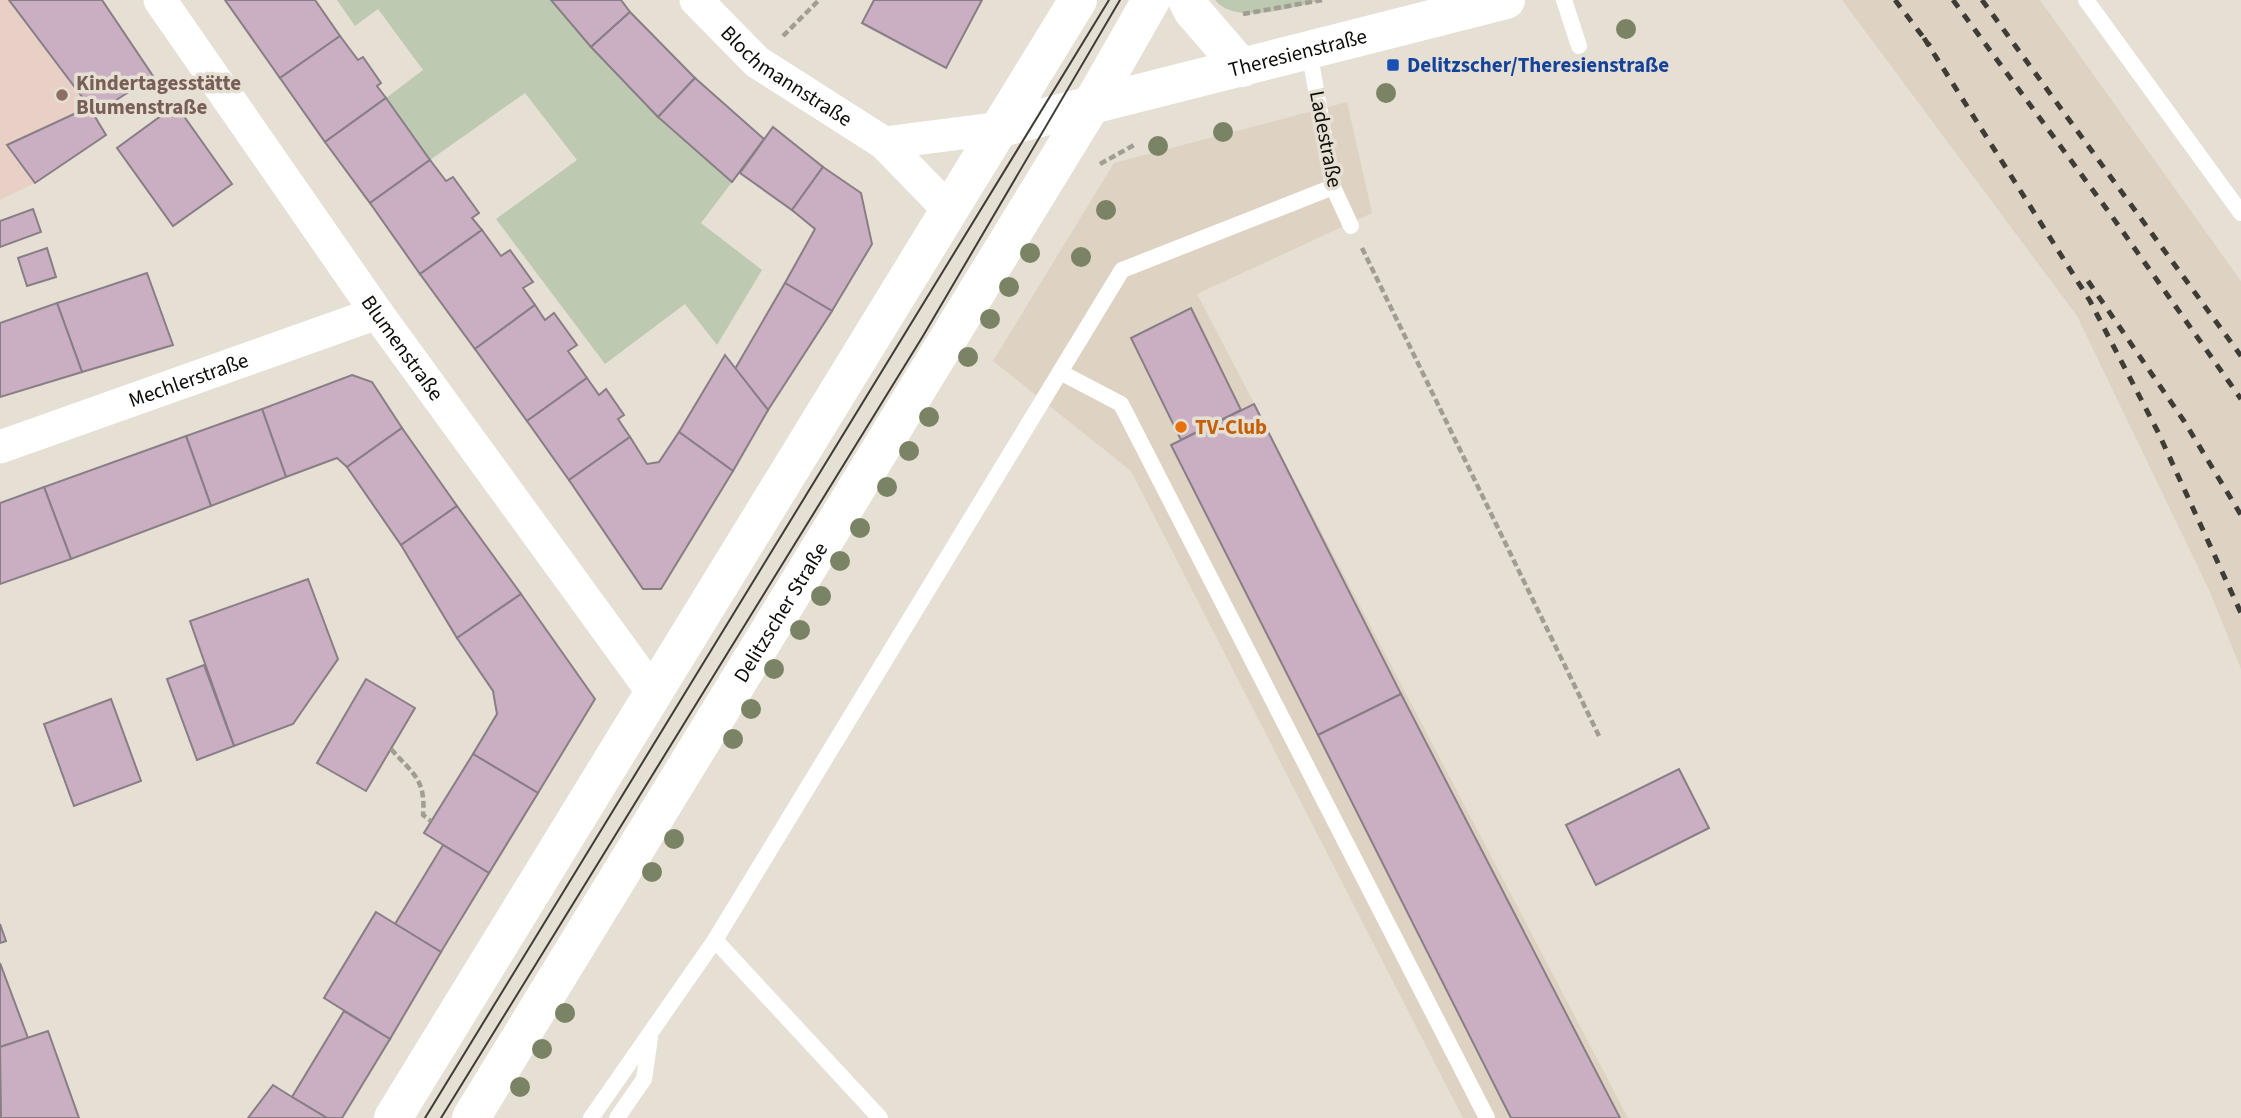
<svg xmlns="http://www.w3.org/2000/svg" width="2241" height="1118" font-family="'Source Sans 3',sans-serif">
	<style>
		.built { fill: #ded3c2 }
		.education { fill: #e8d0c7 }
		.green { fill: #bdcab1 }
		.building { fill: #caaec2; stroke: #887e85; stroke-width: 2 }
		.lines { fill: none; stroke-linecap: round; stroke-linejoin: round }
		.path { stroke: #a29d94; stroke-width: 4.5; stroke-dasharray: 7 3.5; stroke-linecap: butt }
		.service { stroke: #fff; stroke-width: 16 }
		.minor { stroke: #fff; stroke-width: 33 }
		.secondary { stroke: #fff; stroke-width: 38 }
		.tram { stroke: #3e3c36; stroke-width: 2 }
		.rail { stroke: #3e3c36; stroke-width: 5; stroke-dasharray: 9 9; stroke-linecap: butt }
		.tree { fill: #7a8364 }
		.transit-dot { fill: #1a4fb4; stroke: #e5dfd4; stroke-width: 2.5 }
		.education-dot { fill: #8d6e63; stroke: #e5dfd4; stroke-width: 2.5 }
		.food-dot { fill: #e8710a; stroke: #e5dfd4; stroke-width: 2.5 }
		.labels { text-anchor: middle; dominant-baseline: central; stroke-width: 7; stroke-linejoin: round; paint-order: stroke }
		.street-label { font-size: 21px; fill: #0f0d09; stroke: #e5dfd4 }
		.transit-label { font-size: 21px; font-weight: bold; fill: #164399; stroke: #e5dfd4; text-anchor: start }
		.education-label { font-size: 21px; font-weight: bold; fill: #785e54; stroke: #e5dfd4; text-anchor: start }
		.food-label { font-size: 21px; font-weight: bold; fill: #c56008; stroke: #e5dfd4; text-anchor: start }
	</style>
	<rect width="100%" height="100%" fill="#e5dfd4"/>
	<!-- built -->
	<g class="built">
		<path d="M1842,0H2040L2241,281V669L2210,592L2077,316Z"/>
		<path d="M1347,102L1372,213L1197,294L1628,1118H1463L1131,471L993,361L1114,163Z"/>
	</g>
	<!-- education -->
	<path class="education" d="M0,0H102L153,76L95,114L106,135L35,183L0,200Z"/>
	<!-- green -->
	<g class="green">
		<path d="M337,0H551C607,67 667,125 732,182L701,223L762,270L717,345L685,304L605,364L496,219L577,160L525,93L430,160L386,98L423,70L378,9L355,26Z"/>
		<path d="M1215,0H1322C1294,7 1236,26 1215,0Z"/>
	</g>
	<!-- building -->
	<g class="building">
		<path d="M9,0H102L153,76L95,114Z"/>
		<path d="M225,0H315L340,36L280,78Z"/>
		<path d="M551,0H621L630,12L591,47Z"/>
		<path d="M874,0H982L946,68L862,23Z"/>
		<path d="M630,12L695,78L658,117L591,47Z"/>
		<path d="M340,36L358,60L363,57L381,83L377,86L386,98L325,142L280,78Z"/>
		<path d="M695,78L764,139L732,182L658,117Z"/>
		<path d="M386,98L430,160L370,203L325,142Z"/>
		<path d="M176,105L232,184L173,226L117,148Z"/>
		<path d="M89,107L106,135L35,183L7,145Z"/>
		<path d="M773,127L823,167L792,210L740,173Z"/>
		<path d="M430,160L446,181L453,177L479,213L472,218L482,230L420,274L370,203Z"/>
		<path d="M823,167L861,193L872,244L832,311L785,283L815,229L792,210Z"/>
		<path d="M33,209L41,232L0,247V221Z"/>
		<path d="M482,230L501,256L510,250L533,282L523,288L535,305L475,349L420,274Z"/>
		<path d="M47,248L56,277L27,286L18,258Z"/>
		<path d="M147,273L173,345L82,372L57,303Z"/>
		<path d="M785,283L832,311L768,410L735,369Z"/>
		<path d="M57,303L82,372L0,397V323Z"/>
		<path d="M535,305L545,320L554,313L577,345L568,351L587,378L527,421L475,349Z"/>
		<path d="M1191,308L1241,410L1181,440L1131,338Z"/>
		<path d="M725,355L768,410L733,471L679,432Z"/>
		<path d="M352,375L372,382L402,428L347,467L337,458L286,477L262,409Z"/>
		<path d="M587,378L599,395L606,389L624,415L618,419L630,437L569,480L527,421Z"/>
		<path d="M1254,404L1401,694L1318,735L1171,445Z"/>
		<path d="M262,409L286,477L211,506L186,436Z"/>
		<path d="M402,428L457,506L401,545L347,467Z"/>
		<path d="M679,432L733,471L661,589H643L569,480L630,437L647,464L659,462Z"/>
		<path d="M186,436L211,506L71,559L44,487Z"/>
		<path d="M44,487L71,559L0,584V503Z"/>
		<path d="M457,506L521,594L457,638L401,545Z"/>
		<path d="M308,579L338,659L293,724L234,746L190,621Z"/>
		<path d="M521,594L595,699L538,793L473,754L497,714L493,691L457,638Z"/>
		<path d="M204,665L234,746L197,760L167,679Z"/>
		<path d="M366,679L415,708L366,791L317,763Z"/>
		<path d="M1401,694L1620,1118H1511L1318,735Z"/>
		<path d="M111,699L141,781L74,806L44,724Z"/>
		<path d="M473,754L538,793L489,873L424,833Z"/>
		<path d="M1679,769L1709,828L1596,885L1566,825Z"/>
		<path d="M443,845L489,873L441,952L395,924Z"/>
		<path d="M376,912L441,952L390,1039L324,998Z"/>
		<path d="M0,924L6,941L0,943Z"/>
		<path d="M0,963L28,1038L0,1047Z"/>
		<path d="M344,1011L390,1039L342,1118H327L292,1097Z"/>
		<path d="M48,1031L79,1118H1L0,1047Z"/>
		<path d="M273,1085L292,1097L327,1118H248Z"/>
	</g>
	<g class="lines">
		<!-- path -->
		<g class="path">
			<path d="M1243,14L1322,0"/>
			<path d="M783,36L819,0"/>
			<path d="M1100,164L1134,145"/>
			<path d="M1362,248L1600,738"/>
			<path d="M391,749C413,774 426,779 423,815L431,821"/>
		</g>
		<!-- service -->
		<g class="service">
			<path d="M1564,0L1579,46"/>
			<path d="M2086,0L2241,213"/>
			<path d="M1309,50L1333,187L1351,226"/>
			<path d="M1060,372L1121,404L1487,1118"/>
			<path d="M715,940L880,1118"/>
			<path d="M591,1118L715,940L1122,270L1333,187"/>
			<path d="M617,1118L644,1079L650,1038"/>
		</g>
		<!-- minor -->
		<g class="minor">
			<path id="s1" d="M160,0L377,313L652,691"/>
			<path id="s2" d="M696,0L757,62L884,143L1001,128"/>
			<path d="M884,143L949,210"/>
			<path id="s3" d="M0,447L377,313"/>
		</g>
		<!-- secondary -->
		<g class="secondary">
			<path d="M1187,0L1192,10L1242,68"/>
			<path id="s4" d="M1001,128L1506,0"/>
			<path d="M393,1118L1078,0"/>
			<path id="s5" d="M471,1118L1090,107L1151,0"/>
		</g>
		<!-- tram -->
		<g class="tram">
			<path d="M425,1118L1109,0"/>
			<path d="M441,1118L923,336L1120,0"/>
		</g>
		<!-- rail -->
		<g class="rail">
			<path d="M1895,0L1930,46"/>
			<path d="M1953,0L2111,215L2241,399"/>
			<path d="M1982,0L2241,356"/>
			<path d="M1924,38L2090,301L2158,432L2241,613"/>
			<path d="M2088,281L2184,421L2241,515"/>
		</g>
	</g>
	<!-- trees -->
	<g class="tree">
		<circle cx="1626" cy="29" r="10"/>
		<circle cx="1386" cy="93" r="10"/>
		<circle cx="1223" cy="132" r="10"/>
		<circle cx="1158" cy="146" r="10"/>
		<circle cx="1106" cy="210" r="10"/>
		<circle cx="1030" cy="253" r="10"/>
		<circle cx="1081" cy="257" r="10"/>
		<circle cx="1009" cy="287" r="10"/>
		<circle cx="990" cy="319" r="10"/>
		<circle cx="968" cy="357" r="10"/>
		<circle cx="929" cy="417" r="10"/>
		<circle cx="909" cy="451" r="10"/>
		<circle cx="887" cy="487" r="10"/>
		<circle cx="860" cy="528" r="10"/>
		<circle cx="840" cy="561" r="10"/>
		<circle cx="821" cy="596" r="10"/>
		<circle cx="800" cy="630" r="10"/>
		<circle cx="774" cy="669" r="10"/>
		<circle cx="751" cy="709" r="10"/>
		<circle cx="733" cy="739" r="10"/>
		<circle cx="674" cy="839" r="10"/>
		<circle cx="652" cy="872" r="10"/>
		<circle cx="565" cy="1013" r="10"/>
		<circle cx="542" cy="1049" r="10"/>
		<circle cx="520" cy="1087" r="10"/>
	</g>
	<!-- markers -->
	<rect class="transit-dot" x="1386" y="58" width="14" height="14" rx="3.5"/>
	<circle class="education-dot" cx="62" cy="95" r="7"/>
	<circle class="food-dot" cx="1181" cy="427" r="7"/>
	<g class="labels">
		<!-- street labels -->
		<g class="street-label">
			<text stroke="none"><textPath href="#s4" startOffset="306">Theresienstraße</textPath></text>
			<text stroke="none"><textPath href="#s2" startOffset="119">Blochmannstraße</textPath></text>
			<text transform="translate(1326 139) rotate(79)">Ladestraße</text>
			<text stroke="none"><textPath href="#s1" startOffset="424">Blumenstraße</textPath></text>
			<text stroke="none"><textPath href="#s3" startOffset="200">Mechlerstraße</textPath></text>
			<text stroke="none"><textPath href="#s5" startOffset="593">Delitzscher Straße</textPath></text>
		</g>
		<!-- transit labels -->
		<g class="transit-label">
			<text x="1407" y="65">Delitzscher/Theresienstraße</text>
		</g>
		<!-- education labels -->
		<g class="education-label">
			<text x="76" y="83">Kindertagesstätte<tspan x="76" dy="24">Blumenstraße</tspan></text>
		</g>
		<!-- food labels -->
		<g class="food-label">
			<text x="1195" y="427">TV-Club</text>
		</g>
	</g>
</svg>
